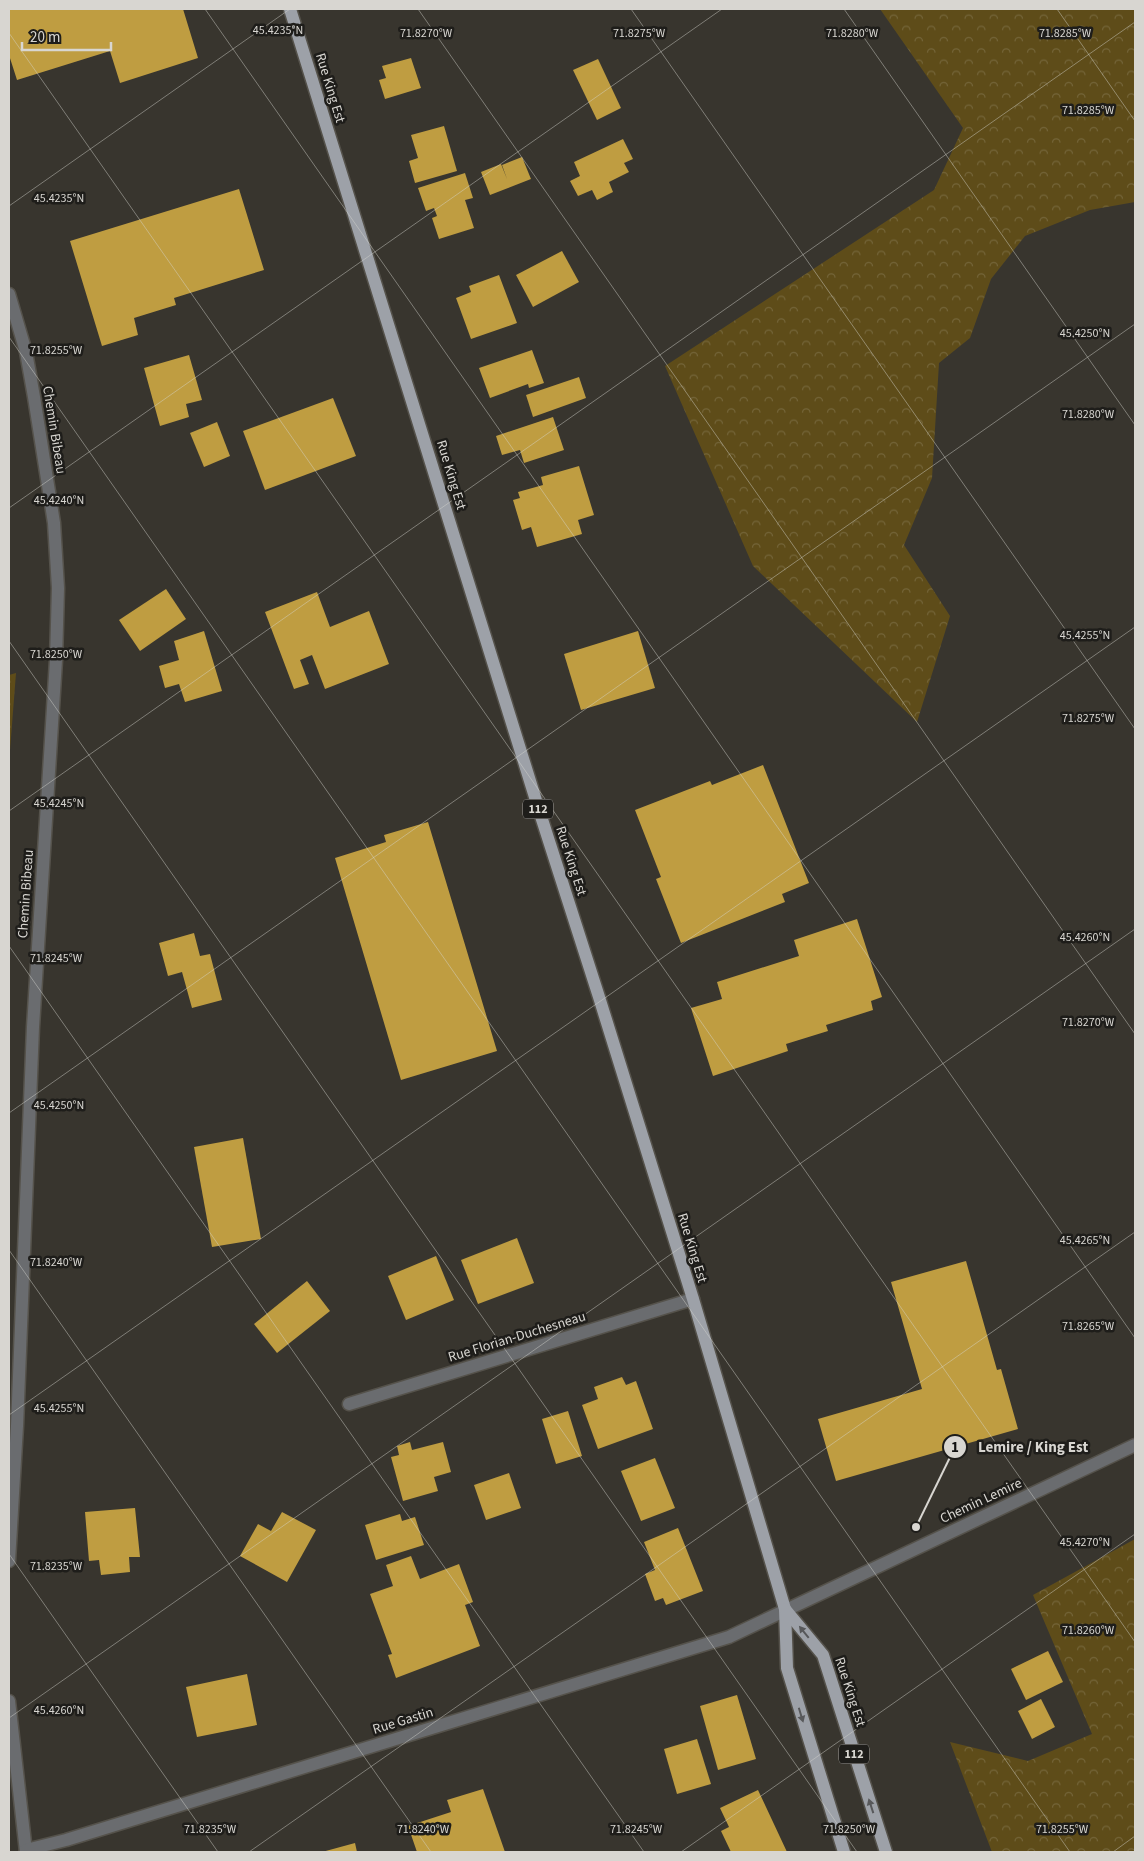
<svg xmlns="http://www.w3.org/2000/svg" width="1144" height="1861" font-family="'Source Sans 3',sans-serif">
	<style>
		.forest { fill: url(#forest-crowns) }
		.building { fill: #bf9d41 }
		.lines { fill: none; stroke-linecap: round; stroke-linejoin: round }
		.minor-casing { stroke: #55524b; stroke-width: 15 }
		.major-casing { stroke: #55524b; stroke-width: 15 }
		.minor { stroke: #6a6c6f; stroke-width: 12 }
		.major { stroke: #9da1a8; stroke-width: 12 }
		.oneway { fill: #57585a }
		.ticks { fill: none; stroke: #d8d6d1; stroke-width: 1; stroke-opacity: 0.45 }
		.labels { text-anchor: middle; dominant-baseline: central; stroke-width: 5; stroke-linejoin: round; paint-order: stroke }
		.shield { fill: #1e1d1a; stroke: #a09e9a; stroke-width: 1 }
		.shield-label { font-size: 12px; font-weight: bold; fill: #d8d6d1 }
		.street-label { font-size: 14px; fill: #d8d6d1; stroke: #1e1d1a }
		.ticks-label { font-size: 12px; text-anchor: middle; fill: #d8d6d1; stroke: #1e1d1a; stroke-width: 5; stroke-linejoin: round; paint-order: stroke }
		.leader { fill: none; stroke: #d8d6d1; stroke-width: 2 }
		.callout-dot { fill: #d8d6d1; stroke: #1e1d1a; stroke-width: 2 }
		.mark-label { font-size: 15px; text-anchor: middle; font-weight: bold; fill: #111 }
		.callout-label { font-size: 15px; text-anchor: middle; font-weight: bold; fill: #d8d6d1; stroke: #1e1d1a; stroke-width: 5; stroke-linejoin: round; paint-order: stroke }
	</style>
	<defs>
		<pattern id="forest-crowns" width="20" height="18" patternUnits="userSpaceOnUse" patternTransform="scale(1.25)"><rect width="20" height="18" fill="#5e4c19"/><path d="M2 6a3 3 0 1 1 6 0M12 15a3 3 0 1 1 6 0" fill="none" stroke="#746539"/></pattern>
	</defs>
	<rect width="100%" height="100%" fill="#38352e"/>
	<!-- forest -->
	<g class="forest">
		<path d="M880,9H1135V202L1090,210L1025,236L991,279L970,338L939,363L932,478L904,545L950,616L917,722L753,566L665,366L934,190L963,128Z"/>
		<path d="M16,673L9,763V675Z"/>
		<path d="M1135,1539V1852H992L950,1742L1028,1761L1092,1734L1033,1595Z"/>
	</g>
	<!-- building -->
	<g class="building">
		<path d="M9,9H183L198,58L120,83L110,51L17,80L9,55Z"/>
		<path d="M411,58L421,88L385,99L379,80L386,78L382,66Z"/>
		<path d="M598,59L621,108L597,120L573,70Z"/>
		<path d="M444,126L457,171L415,183L409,161L418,158L411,135Z"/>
		<path d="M623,139L633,159L624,163L629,172L609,182L613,192L597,200L592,190L578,196L570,181L580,176L574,162Z"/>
		<path d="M522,157L531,179L490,195L481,172L501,164L507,179L502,165Z"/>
		<path d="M465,173L473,198L465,200L474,228L439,239L432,218L437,216L434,208L426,211L418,188Z"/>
		<path d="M239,189L264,270L174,298L176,305L134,318L138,335L102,346L70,241Z"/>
		<path d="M562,251L579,282L533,307L516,275Z"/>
		<path d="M499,275L517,323L471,339L456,298L471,292L469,286Z"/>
		<path d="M532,350L544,383L529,388L528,384L490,398L479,368Z"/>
		<path d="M189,355L202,400L186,404L189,417L160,426L144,368Z"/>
		<path d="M579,377L586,398L533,417L526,395Z"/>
		<path d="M333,398L356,456L265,490L243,431Z"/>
		<path d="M553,417L564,450L524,463L520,450L502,455L496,436Z"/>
		<path d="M217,422L230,456L204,467L190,433Z"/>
		<path d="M579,466L594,515L578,520L582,534L537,547L531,527L522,530L513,500L520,498L518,492L543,485L541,477Z"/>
		<path d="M166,589L186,619L140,651L119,620Z"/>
		<path d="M317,592L330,627L369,611L389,664L325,689L312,655L300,660L309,684L294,689L265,612Z"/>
		<path d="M204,631L222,691L185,702L179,684L165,688L159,666L179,660L174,641Z"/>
		<path d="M638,631L655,688L581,710L564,654Z"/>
		<path d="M763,765L809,883L782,894L785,902L681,943L656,879L661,877L635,810L710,781L712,785Z"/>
		<path d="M428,822L497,1051L401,1080L335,858L386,842L384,835Z"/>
		<path d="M857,919L882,997L871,1001L873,1010L826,1025L828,1031L786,1044L788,1051L713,1076L691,1008L722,999L717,982L799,956L794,940Z"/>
		<path d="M194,933L200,956L210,954L222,1000L192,1008L182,972L168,976L159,943Z"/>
		<path d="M243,1138L261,1239L212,1247L194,1147Z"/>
		<path d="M517,1238L534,1283L478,1304L461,1260Z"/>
		<path d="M436,1256L454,1300L406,1320L388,1276Z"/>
		<path d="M966,1261L997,1370L1001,1369L1018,1429L836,1481L818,1419L922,1389L891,1282Z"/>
		<path d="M307,1281L330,1311L277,1353L254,1324Z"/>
		<path d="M622,1377L626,1385L636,1381L653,1429L598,1449L582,1405L598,1399L594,1387Z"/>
		<path d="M568,1411L582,1456L556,1464L542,1419Z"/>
		<path d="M410,1442L412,1450L443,1442L451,1472L434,1477L438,1491L403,1501L391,1457L399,1455L397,1446Z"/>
		<path d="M655,1458L675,1508L641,1521L621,1471Z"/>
		<path d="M509,1473L521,1508L486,1520L474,1485Z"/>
		<path d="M135,1508L140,1557H129L130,1572L101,1575L99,1560L89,1561L85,1512Z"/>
		<path d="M282,1512L316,1530L287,1582L240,1556L258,1524L271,1531Z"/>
		<path d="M400,1514L402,1521L415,1517L424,1545L376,1560L365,1525Z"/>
		<path d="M678,1528L703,1591L666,1605L663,1598L655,1601L645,1574L655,1570L644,1542Z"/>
		<path d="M411,1556L420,1579L459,1564L473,1602L465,1605L480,1646L396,1678L388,1655L392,1654L370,1594L393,1586L386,1565Z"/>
		<path d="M1048,1651L1063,1682L1026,1700L1011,1669Z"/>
		<path d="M247,1674L257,1725L197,1737L186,1687Z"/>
		<path d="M737,1695L756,1759L718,1770L700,1706Z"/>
		<path d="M1041,1699L1055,1727L1032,1739L1018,1711Z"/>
		<path d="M697,1739L711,1784L677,1794L664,1749Z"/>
		<path d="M483,1789L505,1852H417L408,1826L451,1812L447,1800Z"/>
		<path d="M758,1790L787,1852H731L721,1831L729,1827L720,1808Z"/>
		<path d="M355,1843L357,1852H322Z"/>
	</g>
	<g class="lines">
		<defs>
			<g id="minor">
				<path d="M9,294L26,352L34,397L54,523L58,588L56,660L33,1027L17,1426L9,1561"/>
				<path d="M349,1404L693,1299"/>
				<path d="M9,1701L26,1852"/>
				<path d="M26,1850L66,1840L729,1637L1135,1445"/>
			</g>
			<g id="major">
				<path d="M290,9L539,810L599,997L693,1299L785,1609L787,1668L844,1852"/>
				<path d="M785,1609L823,1655L886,1852"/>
			</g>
		</defs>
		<!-- minor casing -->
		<use href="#minor" class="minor-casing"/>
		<!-- major casing -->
		<use href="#major" class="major-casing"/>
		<!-- minor -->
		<use href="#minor" class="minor"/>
		<!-- major -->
		<use href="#major" class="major"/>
	</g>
	<!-- one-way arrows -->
	<defs><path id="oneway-solid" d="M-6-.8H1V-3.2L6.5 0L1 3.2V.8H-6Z" transform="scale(1.25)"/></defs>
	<g class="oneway">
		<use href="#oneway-solid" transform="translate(804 1632) rotate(-129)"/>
		<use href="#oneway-solid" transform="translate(801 1715) rotate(73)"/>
		<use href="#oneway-solid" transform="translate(871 1806) rotate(-108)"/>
	</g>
	<!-- ticks -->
	<path class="ticks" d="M205,9L1135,1338M418,9L1135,1034M631,9L1135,729M844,9L1135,425M1057,9L1135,121M9,33L1135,1642M9,206L290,9M9,337L1070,1852M9,508L722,9M9,641L857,1852M9,811L1135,22M9,946L644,1852M9,1113L1135,324M9,1250L431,1852M9,1415L1135,627M9,1554L218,1852M9,1718L1135,929M249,1852L1135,1232M681,1852L1135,1534M1113,1852L1135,1836"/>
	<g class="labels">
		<!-- shield labels -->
		<g class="shield">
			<rect x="523" y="799.5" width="30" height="19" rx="4"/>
			<rect x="839" y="1744.5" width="30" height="19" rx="4"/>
		</g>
		<g class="shield-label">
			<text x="538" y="809">112</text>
			<text x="854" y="1754">112</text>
		</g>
		<!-- street labels -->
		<g class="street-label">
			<text transform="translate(330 88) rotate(73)">Rue King Est</text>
			<text transform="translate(54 430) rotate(81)">Chemin Bibeau</text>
			<text transform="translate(451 475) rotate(73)">Rue King Est</text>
			<text transform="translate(571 861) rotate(72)">Rue King Est</text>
			<text transform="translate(26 894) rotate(-86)">Chemin Bibeau</text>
			<text transform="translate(692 1248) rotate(73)">Rue King Est</text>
			<text transform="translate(517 1337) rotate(-17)">Rue Florian-Duchesneau</text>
			<text transform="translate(981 1501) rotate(-25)">Chemin Lemire</text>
			<text transform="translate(850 1692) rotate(72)">Rue King Est</text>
			<text transform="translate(403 1721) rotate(-17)">Rue Gastin</text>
		</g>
	</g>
	<g class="ticks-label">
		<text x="278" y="34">45.4235°N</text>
		<text x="426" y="37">71.8270°W</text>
		<text x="639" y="37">71.8275°W</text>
		<text x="1065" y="37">71.8285°W</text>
		<text x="852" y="37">71.8280°W</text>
		<text x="1088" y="114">71.8285°W</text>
		<text x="59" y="202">45.4235°N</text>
		<text x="1085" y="337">45.4250°N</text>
		<text x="56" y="354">71.8255°W</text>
		<text x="1088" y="418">71.8280°W</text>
		<text x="59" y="504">45.4240°N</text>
		<text x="1085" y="639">45.4255°N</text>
		<text x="56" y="658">71.8250°W</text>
		<text x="1088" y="722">71.8275°W</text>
		<text x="59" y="807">45.4245°N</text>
		<text x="1085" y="941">45.4260°N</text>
		<text x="56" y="962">71.8245°W</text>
		<text x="1088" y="1026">71.8270°W</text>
		<text x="59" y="1109">45.4250°N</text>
		<text x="1085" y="1244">45.4265°N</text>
		<text x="56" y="1266">71.8240°W</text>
		<text x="1088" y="1330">71.8265°W</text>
		<text x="59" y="1412">45.4255°N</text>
		<text x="1085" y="1546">45.4270°N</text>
		<text x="56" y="1570">71.8235°W</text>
		<text x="1088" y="1634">71.8260°W</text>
		<text x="59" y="1714">45.4260°N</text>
		<text x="210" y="1833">71.8235°W</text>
		<text x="423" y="1833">71.8240°W</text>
		<text x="636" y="1833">71.8245°W</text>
		<text x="849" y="1833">71.8250°W</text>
		<text x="1062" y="1833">71.8255°W</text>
	</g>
	<!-- callouts -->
	<path class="leader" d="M916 1527L955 1447"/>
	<g class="callout-dot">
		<circle cx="916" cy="1527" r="5"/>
		<circle cx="955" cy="1447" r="12"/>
	</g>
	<g class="mark-label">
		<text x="955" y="1452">1</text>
	</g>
	<g class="callout-label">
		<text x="1033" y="1452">Lemire / King Est</text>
	</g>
	<!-- border -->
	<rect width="1144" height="1861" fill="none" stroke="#d8d6d1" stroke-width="20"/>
	<!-- scale -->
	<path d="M22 42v8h89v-8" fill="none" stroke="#d8d6d1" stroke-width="2.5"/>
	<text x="30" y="42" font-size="15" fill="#d8d6d1" stroke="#1e1d1a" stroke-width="4" paint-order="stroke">20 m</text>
</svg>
